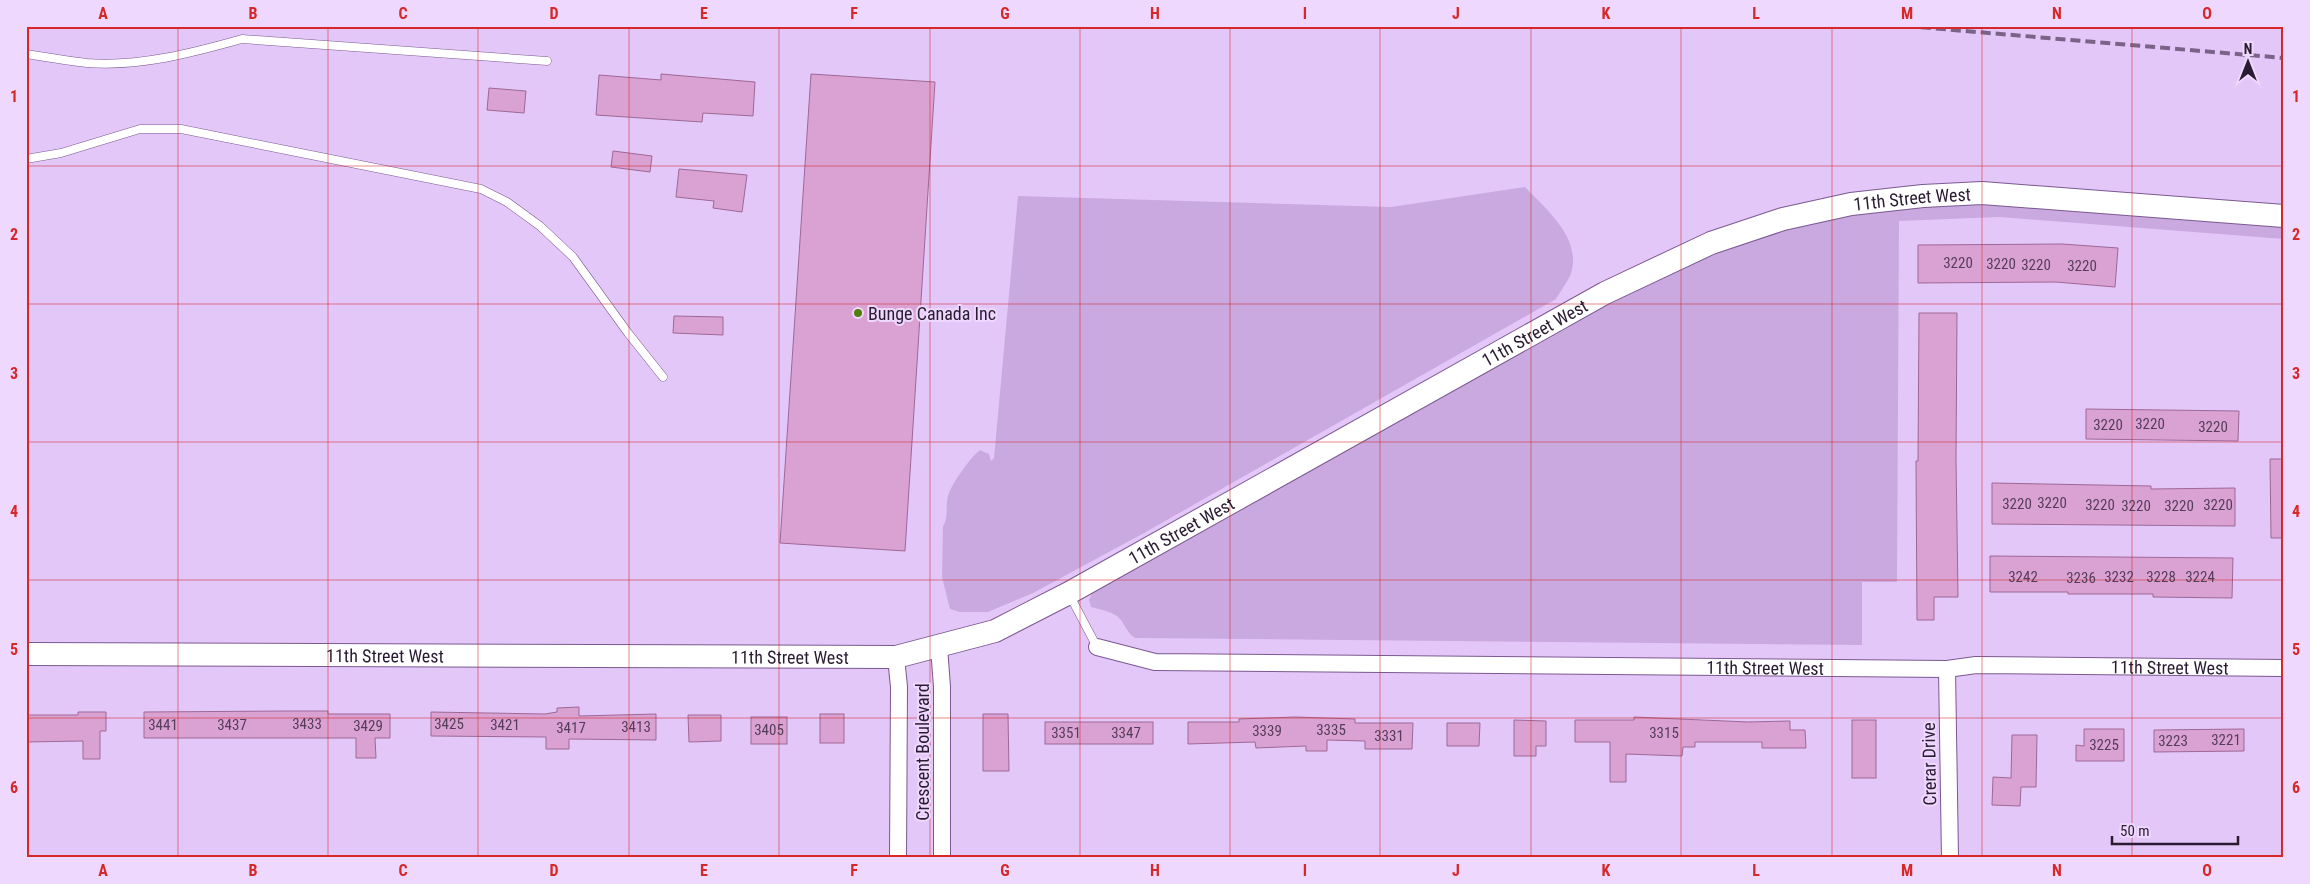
<svg xmlns="http://www.w3.org/2000/svg" width="2310" height="884" font-family="'Roboto Condensed',sans-serif">
	<style>
		.green { fill: #caa9e0 }
		.building { fill: #daa2d2; stroke: #9d6896 }
		.lines { fill: none; stroke-linecap: round; stroke-linejoin: round }
		.lane-casing { stroke: #7a5990; stroke-width: 9 }
		.street-casing { stroke: #7a5990; stroke-width: 18 }
		.secondary-casing { stroke: #7a5990; stroke-width: 24 }
		.lane { stroke: #fff; stroke-width: 8 }
		.street { stroke: #fff; stroke-width: 16 }
		.secondary { stroke: #fff; stroke-width: 22 }
		.rail { stroke: #796487; stroke-width: 4; stroke-dasharray: 10 5; stroke-linecap: butt }
		.grid { fill: none; stroke: #d62828; stroke-width: 1; stroke-opacity: 0.55 }
		.poi-dot { fill: #507f0c; stroke: #eed8fd; stroke-width: 2 }
		.labels { text-anchor: middle; dominant-baseline: central; stroke-width: 4; stroke-linejoin: round; paint-order: stroke }
		.number-label { font-size: 15px; fill: #553d5a }
		.street-label { font-size: 18px; fill: #291b32; stroke: #eed8fd }
		.poi-label { font-size: 18px; fill: #291b32; stroke: #eed8fd; text-anchor: start }
		.neatline { fill: none; stroke: #d62828; stroke-width: 2 }
		.grid-label { font-size: 16px; text-anchor: middle; font-weight: bold; fill: #d62828 }
	</style>
	<rect width="100%" height="100%" fill="#e4c7f9"/>
	<!-- green -->
	<g class="green">
		<path d="M1525,187C1547,210 1584,240 1570,276C1566,284 1560,292 1556,299L1144,533L1033,593L988,612H960L950,609L942,577L943,526C949,517 945,506 948,496C952,483 970,458 980,450L989,454L991,461L994,458L1018,196L1391,207Z"/>
		<path d="M1921,204H2023L2284,225V239L1999,217L1899,221L1897,582H1862V645L1135,638C1127,633 1126,626 1120,619C1113,611 1101,610 1091,607L1089,600L1093,591L1644,285L1753,238L1818,221Z"/>
	</g>
	<!-- building -->
	<g class="building">
		<path d="M661,74L755,82L753,116L703,113L702,122L596,115L599,75L661,80Z"/>
		<path d="M811,74L935,82L905,551L780,543Z"/>
		<path d="M489,88L526,91L524,113L487,110Z"/>
		<path d="M613,151L652,156L650,172L611,167Z"/>
		<path d="M679,169L747,175L742,212L713,208L714,201L676,197Z"/>
		<path d="M2062,244L2118,248L2115,287L2056,282L1918,283V245Z"/>
		<path d="M1919,313H1957L1956,459L1958,597H1934V620H1917L1916,461H1918Z"/>
		<path d="M674,316L723,317V335L673,333Z"/>
		<path d="M2086,409L2239,411L2238,441L2086,439Z"/>
		<path d="M2270,459H2284V538H2271Z"/>
		<path d="M1992,483L2151,486V489L2235,488V526L1992,524Z"/>
		<path d="M1990,556L2233,558L2232,598L2153,597V594H2068V592H1990Z"/>
		<path d="M579,707V716L656,714V740L569,739V749H546V737L431,736V712L545,714L557,712V708Z"/>
		<path d="M286,711H328V714H390V738H375L376,758H356V738H144V712Z"/>
		<path d="M78,712H106V731H100V759H83V741L26,742V715H78Z"/>
		<rect x="820" y="714" width="24" height="29"/>
		<path d="M983,714H1008L1009,771H983Z"/>
		<path d="M688,715H721V741L689,742Z"/>
		<rect x="751" y="717" width="36" height="27"/>
		<path d="M1295,717L1355,719V723H1413L1412,749H1365V741L1327,740V751H1306V746L1256,748L1255,742L1188,744V722H1239V719Z"/>
		<path d="M1634,717L1748,722L1790,721V730H1805L1806,748H1762V742H1695V747H1683L1682,756L1626,754V782H1610V742H1575V720H1634Z"/>
		<path d="M1514,720L1546,721V746H1536V756H1514Z"/>
		<rect x="1852" y="720" width="24" height="58"/>
		<rect x="1045" y="722" width="108" height="22"/>
		<path d="M1447,723H1480L1479,746H1447Z"/>
		<path d="M2084,729H2124V761H2076V745L2084,746Z"/>
		<path d="M2244,729V751L2154,752V730Z"/>
		<path d="M2012,735H2037L2036,787H2021L2020,806L1992,805L1993,777L2011,778Z"/>
	</g>
	<g class="lines">
		<defs>
			<g id="lane">
				<path d="M26,54C46,57 67,61 87,63C139,67 192,53 242,39L547,61"/>
				<path d="M26,159L61,153L140,129H181L481,189L507,202L540,226L573,257L628,333L663,377"/>
				<path d="M1070,596L1097,647"/>
			</g>
			<g id="street">
				<path d="M939,647L942,687V858"/>
				<path id="s1" d="M1097,647L1155,662L1947,669L1976,665L2284,668"/>
				<path d="M896,657L899,687L898,858"/>
				<path d="M1947,669L1950,858"/>
			</g>
			<g id="secondary">
				<path id="s2" d="M26,654L896,657L995,631L1069,593L1605,293L1711,243L1783,219L1851,204L1923,196L1982,193L2284,216"/>
			</g>
		</defs>
		<!-- lane casing -->
		<use href="#lane" class="lane-casing"/>
		<!-- street casing -->
		<use href="#street" class="street-casing"/>
		<!-- secondary casing -->
		<use href="#secondary" class="secondary-casing"/>
		<!-- lane -->
		<use href="#lane" class="lane"/>
		<!-- street -->
		<use href="#street" class="street"/>
		<!-- secondary -->
		<use href="#secondary" class="secondary"/>
		<!-- rail -->
		<path class="rail" d="M1906,26L2284,58"/>
	</g>
	<!-- grid -->
	<path class="grid" d="M178,26V858M328,26V858M478,26V858M629,26V858M779,26V858M930,26V858M1080,26V858M1230,26V858M1380,26V858M1531,26V858M1681,26V858M1832,26V858M1982,26V858M2132,26V858M26,166H2284M26,304H2284M26,442H2284M26,580H2284M26,718H2284"/>
	<!-- markers -->
	<circle class="poi-dot" cx="858" cy="313" r="5"/>
	<g class="labels">
		<!-- number labels -->
		<g class="number-label">
			<text x="1958" y="263">3220</text>
			<text x="2001" y="264">3220</text>
			<text x="2036" y="265">3220</text>
			<text x="2082" y="266">3220</text>
			<text x="2150" y="424">3220</text>
			<text x="2108" y="425">3220</text>
			<text x="2213" y="427">3220</text>
			<text x="2052" y="503">3220</text>
			<text x="2017" y="504">3220</text>
			<text x="2100" y="505">3220</text>
			<text x="2218" y="505">3220</text>
			<text x="2136" y="506">3220</text>
			<text x="2179" y="506">3220</text>
			<text x="2023" y="577">3242</text>
			<text x="2119" y="577">3232</text>
			<text x="2161" y="577">3228</text>
			<text x="2200" y="577">3224</text>
			<text x="2081" y="578">3236</text>
			<text x="307" y="724">3433</text>
			<text x="449" y="724">3425</text>
			<text x="163" y="725">3441</text>
			<text x="232" y="725">3437</text>
			<text x="505" y="725">3421</text>
			<text x="368" y="726">3429</text>
			<text x="636" y="727">3413</text>
			<text x="571" y="728">3417</text>
			<text x="769" y="730">3405</text>
			<text x="1331" y="730">3335</text>
			<text x="1267" y="731">3339</text>
			<text x="1066" y="733">3351</text>
			<text x="1126" y="733">3347</text>
			<text x="1664" y="733">3315</text>
			<text x="1389" y="736">3331</text>
			<text x="2226" y="740">3221</text>
			<text x="2173" y="741">3223</text>
			<text x="2104" y="745">3225</text>
		</g>
		<!-- street labels -->
		<g class="street-label">
			<text stroke="none"><textPath href="#s2" startOffset="1994">11th Street West</textPath></text>
			<text stroke="none"><textPath href="#s2" startOffset="1589">11th Street West</textPath></text>
			<text stroke="none"><textPath href="#s2" startOffset="1184">11th Street West</textPath></text>
			<text stroke="none"><textPath href="#s2" startOffset="359">11th Street West</textPath></text>
			<text stroke="none"><textPath href="#s2" startOffset="764">11th Street West</textPath></text>
			<text stroke="none"><textPath href="#s1" startOffset="670">11th Street West</textPath></text>
			<text stroke="none"><textPath href="#s1" startOffset="1075">11th Street West</textPath></text>
			<text transform="translate(922 752) rotate(-90)">Crescent Boulevard</text>
			<text transform="translate(1929 764) rotate(-91)">Crerar Drive</text>
		</g>
		<!-- poi labels -->
		<g class="poi-label">
			<text x="868" y="313">Bunge Canada Inc</text>
		</g>
	</g>
	<!-- border -->
	<rect width="2310" height="884" fill="none" stroke="#eed8fd" stroke-width="55"/>
	<!-- north arrow -->
	<g transform="translate(2248 62)" stroke="#eed8fd" stroke-width="4" paint-order="stroke">
	<path d="M0-4L9 19L0 12L-9 19Z" fill="#291b32"/>
	<text y="-8" font-size="14" font-weight="bold" text-anchor="middle" fill="#291b32">N</text>
	</g>
	<!-- scale -->
	<path d="M2112 836v8h126v-8" fill="none" stroke="#291b32" stroke-width="2.5"/>
	<text x="2120" y="836" font-size="15" fill="#291b32" stroke="#eed8fd" stroke-width="4" paint-order="stroke">50 m</text>
	<rect x="28" y="28" width="2254" height="828" class="neatline"/>
	<g class="grid-label">
		<text x="103" y="19">A</text>
		<text x="253" y="19">B</text>
		<text x="403" y="19">C</text>
		<text x="554" y="19">D</text>
		<text x="704" y="19">E</text>
		<text x="854" y="19">F</text>
		<text x="1005" y="19">G</text>
		<text x="1155" y="19">H</text>
		<text x="1305" y="19">I</text>
		<text x="1456" y="19">J</text>
		<text x="1606" y="19">K</text>
		<text x="1756" y="19">L</text>
		<text x="1907" y="19">M</text>
		<text x="2057" y="19">N</text>
		<text x="2207" y="19">O</text>
		<text x="14" y="102">1</text>
		<text x="2296" y="102">1</text>
		<text x="14" y="240">2</text>
		<text x="2296" y="240">2</text>
		<text x="14" y="379">3</text>
		<text x="2296" y="379">3</text>
		<text x="14" y="517">4</text>
		<text x="2296" y="517">4</text>
		<text x="14" y="655">5</text>
		<text x="2296" y="655">5</text>
		<text x="14" y="793">6</text>
		<text x="2296" y="793">6</text>
		<text x="103" y="876">A</text>
		<text x="253" y="876">B</text>
		<text x="403" y="876">C</text>
		<text x="554" y="876">D</text>
		<text x="704" y="876">E</text>
		<text x="854" y="876">F</text>
		<text x="1005" y="876">G</text>
		<text x="1155" y="876">H</text>
		<text x="1305" y="876">I</text>
		<text x="1456" y="876">J</text>
		<text x="1606" y="876">K</text>
		<text x="1756" y="876">L</text>
		<text x="1907" y="876">M</text>
		<text x="2057" y="876">N</text>
		<text x="2207" y="876">O</text>
	</g>
</svg>
